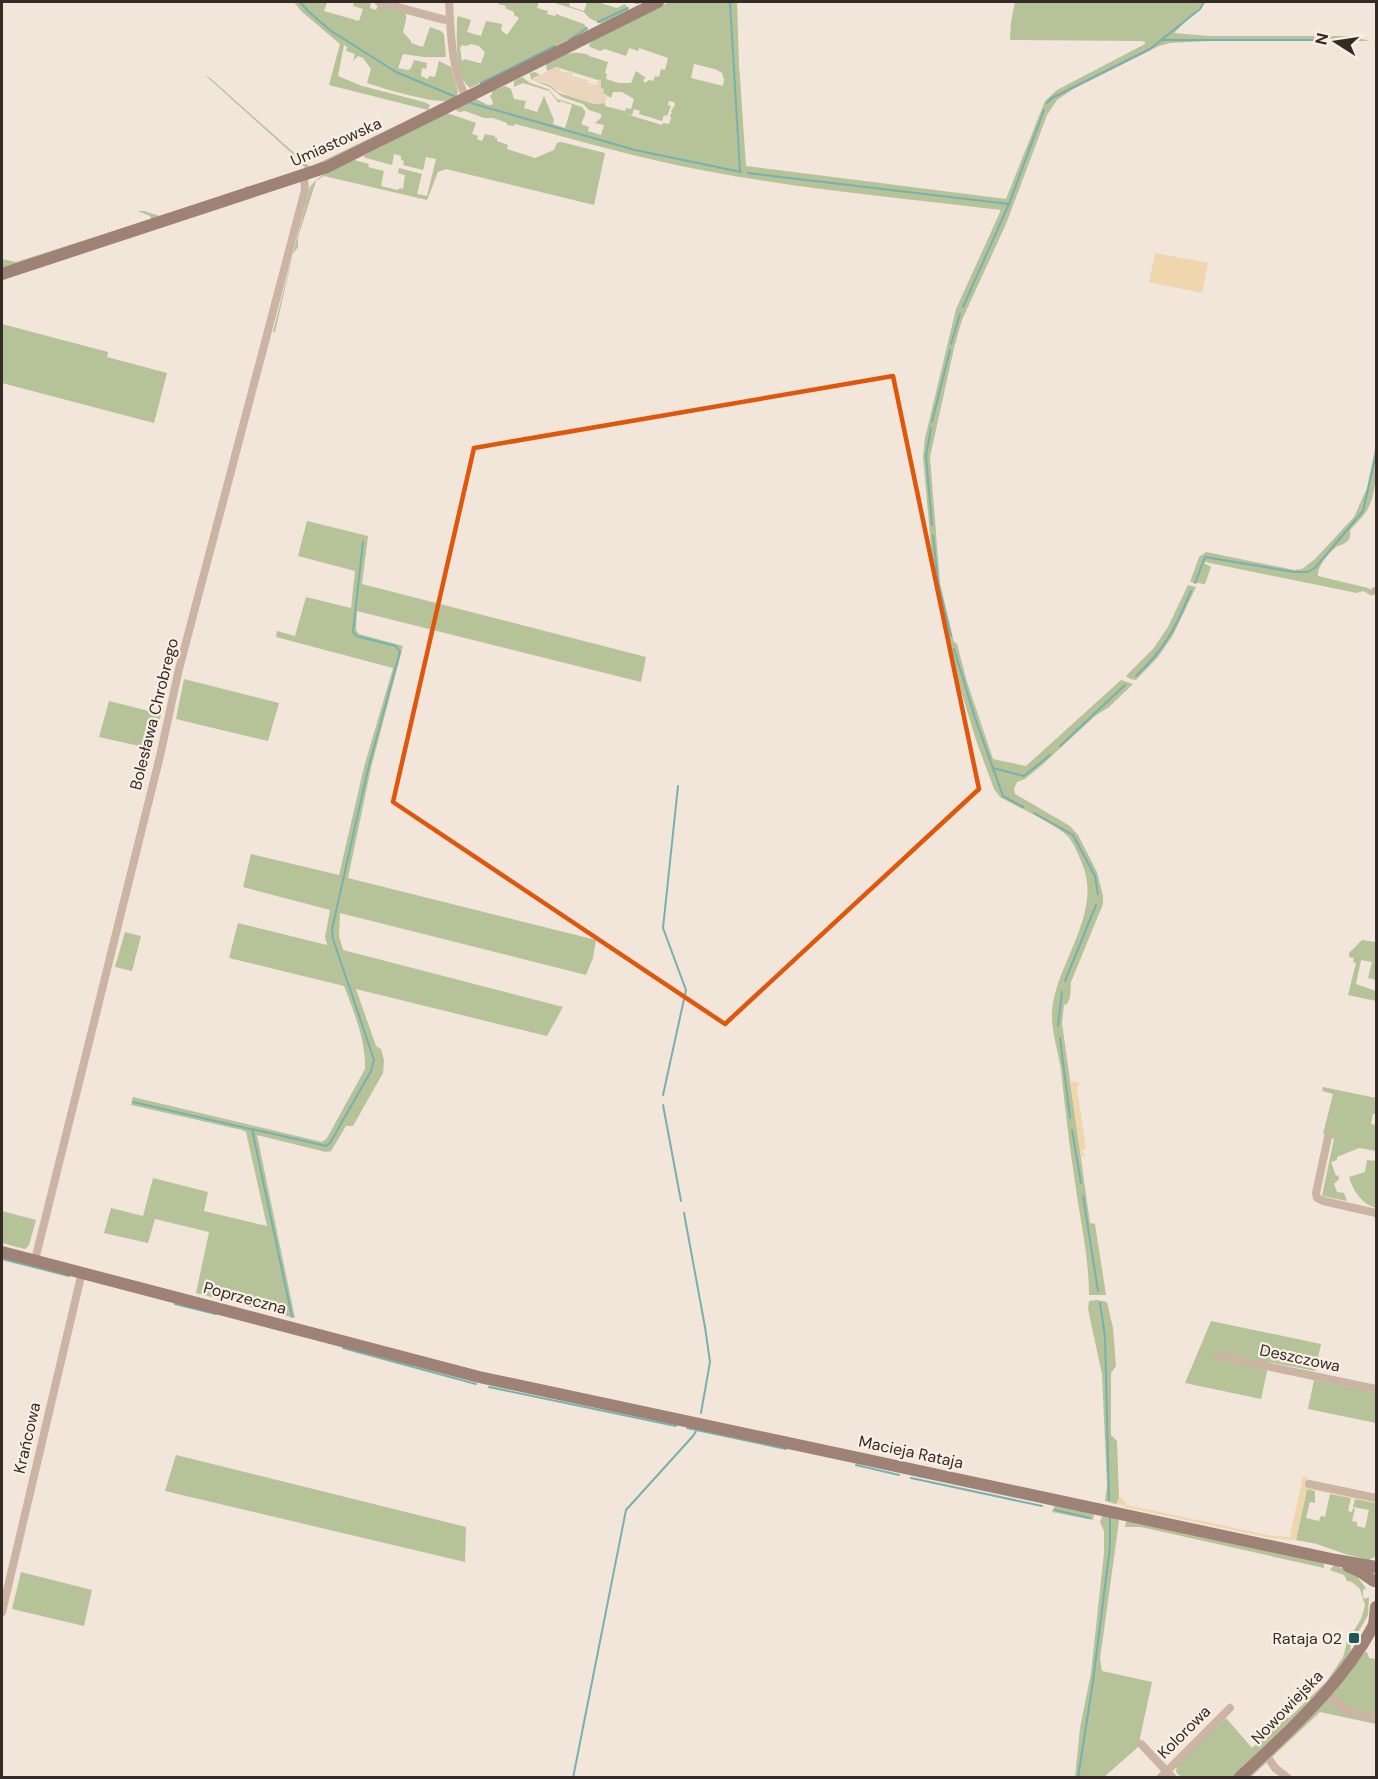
<svg xmlns="http://www.w3.org/2000/svg" width="1378" height="1779" font-family="'DM Sans',sans-serif">
	<style>
		.green { fill: #b6c298; fill-rule: evenodd }
		.sand { fill: #f0d6ad }
		.plaza { fill: #ebd5bf }
		.lines { fill: none; stroke-linecap: round; stroke-linejoin: round }
		.stream { stroke: #76b1b0; stroke-width: 2 }
		.street { stroke: #cbb4a4; stroke-width: 8 }
		.secondary { stroke: #9f8276; stroke-width: 12 }
		.marked { fill: none; stroke: #df570d; stroke-width: 4.5; stroke-linejoin: round }
		.poi-dot { fill: #1a5859; stroke: #faefe5; stroke-width: 2 }
		.labels { text-anchor: middle; dominant-baseline: central; stroke-width: 4.5; stroke-linejoin: round; paint-order: stroke }
		.street-label { font-size: 16px; fill: #362a26; stroke: #faefe5 }
		.poi-label { font-size: 16px; fill: #362a26; stroke: #faefe5; text-anchor: end }
	</style>
	<rect width="100%" height="100%" fill="#f2e5d9"/>
	<!-- green -->
	<g class="green">
		<path d="M294,2H327L324,11L359,21L363,9L353,6L354,2H371L370,8L376,10L379,3L444,23V24L406,14V20L403,32L411,41V43L423,47L430,27L441,31L444,34L446,57H424L403,54L398,68L408,70L411,68L414,60L427,63L426,69L422,68L421,76L428,79L429,76L435,77L439,61L451,67L458,92C457,96 457,98 453,100C440,106 382,88 367,83L371,69L363,58L358,56L353,61L355,54L346,51L347,47L344,45L338,76L362,86L424,102L430,105L428,110L329,85L340,44L301,11Z"/>
		<path d="M499,2H539L537,8L548,11L547,14L555,16L556,14L584,24L588,30L470,88C454,75 457,38 457,19L458,16L471,20L467,32L481,36L486,21L502,24L501,30L507,35L519,18L514,15V12L505,8L506,6L498,4ZM471,44L479,46L485,52L481,63H479L465,59L462,61L460,48L462,45L466,46Z"/>
		<path d="M556,2H570L569,6L584,11L587,2H597L617,8L625,4L629,10L602,24L589,18L584,12L555,3Z"/>
		<path d="M669,2H737L739,64L746,166L1006,199L1045,101L1057,90L1145,44V42L1142,41L1010,40L1011,22L1015,2H1205L1174,33L1209,36H1352L1369,41H1208L1170,43L1159,46L1073,89L1057,100L1047,115L1006,224L962,320L954,348L930,457L940,583L954,642L957,644L967,682L993,759L1026,766L1121,680L1133,684L1109,707L1095,716L1042,765L1025,779L1017,782L1014,789L1015,794L1070,826L1078,835L1097,872L1103,896V904L1071,982L1070,998L1067,1004L1064,1005L1062,1023L1090,1223L1095,1224L1106,1295H1089C1089,1257 1080,1220 1075,1182C1069,1145 1065,1107 1061,1070C1058,1050 1051,1031 1052,1011C1056,965 1098,919 1085,872C1082,862 1076,848 1070,839C1062,827 1015,806 1000,797L994,789L976,740L958,681L934,580L923,457L925,438L956,309L1001,210C901,198 800,189 701,170C638,158 577,140 515,124L514,126L507,125V123L493,118H484L465,111L459,112L456,110V107L474,98L488,105H492L493,102L490,96L492,94V91L505,86L511,89L514,99L526,101L524,108L537,112L544,96L554,120L553,124L565,128L572,105L560,101L559,103L549,91L523,83L514,87V81L522,77L530,83L548,89L557,99L582,107L585,111V115L581,124L589,127L588,131L601,135L604,125L595,123L601,118V114L589,110L583,104L562,97L550,87L533,80L531,79L530,73L535,72L540,75L533,78V80L550,85L559,93L594,104L605,103V106L625,111L626,108L631,109L634,99L622,92H613L611,98L603,93L601,89V81L556,67L547,71L546,64C561,56 571,49 589,55V56L608,62L605,73L607,74L606,79L619,83H631L636,71L646,78L643,80L645,83L649,80L653,81L655,76L659,77L661,69L665,70L668,58L639,48L638,51L629,48L626,56L605,49L600,51L590,47L589,45L594,39ZM694,64L715,69L722,73L724,80L723,86L691,78ZM669,101L674,102L675,105L671,111L672,113L670,115L671,118L669,124L663,123L662,125L626,114L632,115L634,109L640,111L639,114L662,121L664,115L667,116L671,106L668,105Z"/>
		<path d="M205,75L210,78L310,167L406,121L314,168L2,270V259L16,262L151,219L150,216L138,211H144L160,216L245,189L246,186L252,187L306,169L296,157Z"/>
		<path d="M447,113L476,123L472,134L478,136L477,139L482,141L485,134L495,136V138H497V141L508,145L507,149L535,158L554,150L557,143L561,142L605,153L594,205L446,169L438,172L427,200L324,176L316,181L298,237V247L293,254L275,332H273L310,187C321,173 338,167 354,160L369,164L368,167L384,171L381,186L398,190L400,188L403,189L405,175L398,173L399,168L422,174L417,194L427,196L436,159L426,157L423,170L403,165L404,161L401,160V156L394,154L392,165L366,158L363,156Z"/>
		<path d="M2,324L108,352L107,357L167,373L154,423L2,383Z"/>
		<path d="M1376,444C1376,466 1378,493 1366,512C1361,519 1355,524 1350,530C1350,533 1351,536 1349,539C1346,544 1340,545 1336,547C1328,554 1317,566 1318,576L1368,588L1374,592L1372,596L1363,591L1357,593L1205,562L1204,563L1211,567L1205,584L1190,582L1199,557L1206,552L1280,567L1294,570L1302,569L1315,559L1354,517L1367,488Z"/>
		<path d="M307,521L368,536L362,584L646,657L641,682L357,611L356,630L359,634L403,646L371,768L348,878L596,940L593,958L586,975L340,913L339,936L343,950L563,1007L547,1036L356,989L376,1046L381,1049L384,1060L383,1073L353,1126H346L331,1151L326,1152L257,1135L295,1318L196,1293L209,1232L155,1219L148,1243L104,1233L111,1208L143,1216L153,1178L208,1192L204,1211L267,1226L246,1132L242,1130L131,1105L133,1097L322,1142L327,1138L365,1069C366,1041 354,1012 344,986L229,958L238,923L327,945L325,937L330,910L243,887L251,854L339,875L364,767L393,668L276,637L277,631L295,636L306,597L351,608L355,571L298,556Z"/>
		<path d="M1188,585L1196,587L1173,635L1158,657L1136,680L1130,679L1126,676L1153,649L1168,627Z"/>
		<path d="M184,679L279,703L268,741L176,719Z"/>
		<path d="M109,701L161,714L153,749L99,737Z"/>
		<path d="M125,932L141,936L132,971L115,967Z"/>
		<path d="M1362,940L1376,942V980L1368,978L1372,962L1361,960L1356,984L1376,991V1001L1348,995L1356,963L1353,962L1354,958L1349,957V953Z"/>
		<path d="M1323,1087L1376,1098V1114H1373L1371,1124L1376,1125V1151L1359,1148L1337,1157V1160L1331,1162L1336,1176L1338,1175L1339,1179L1334,1184L1337,1192L1344,1193L1347,1201L1322,1196L1334,1139L1323,1134L1333,1094L1322,1091Z"/>
		<path d="M1376,1158V1208C1362,1204 1353,1191 1349,1177L1365,1172L1367,1160L1376,1161Z"/>
		<path d="M2,1211L36,1220L29,1245L25,1249L2,1243Z"/>
		<path d="M1097,1300L1107,1302L1113,1328L1116,1366L1111,1373V1435L1117,1441L1119,1498L1116,1504L1105,1501L1107,1486L1102,1374L1088,1309L1089,1301Z"/>
		<path d="M1211,1321L1321,1344L1315,1371L1269,1362L1261,1399L1185,1383Z"/>
		<path d="M1314,1380L1376,1393V1423L1308,1409Z"/>
		<path d="M176,1455L466,1527L465,1562L165,1491Z"/>
		<path d="M1307,1489L1315,1491V1503L1310,1502L1306,1518L1319,1521L1321,1516L1325,1517L1330,1494L1351,1498L1348,1511L1352,1512L1353,1508L1355,1509L1352,1521L1357,1522V1526L1365,1528L1369,1510L1353,1507L1355,1499L1376,1503V1556L1369,1560L1345,1554L1317,1544L1296,1540Z"/>
		<path d="M1055,1505L1091,1512L1094,1515L1093,1520L1052,1512Z"/>
		<path d="M1103,1514L1117,1518L1119,1521L1100,1659L1102,1671L1152,1682L1138,1747L1104,1777L1075,1778L1080,1728L1091,1673L1104,1553V1531L1100,1522Z"/>
		<path d="M1129,1520L1324,1563V1568L1141,1527H1125L1126,1522Z"/>
		<path d="M1334,1565L1358,1575V1578L1366,1588L1363,1590V1597L1365,1599L1369,1597L1368,1615L1350,1647L1351,1649L1347,1660L1319,1693L1232,1777H1181L1176,1772L1177,1764L1226,1718L1252,1748L1284,1717L1289,1718L1327,1681L1343,1657L1347,1642L1361,1619L1365,1605L1360,1589L1352,1582L1347,1581L1344,1575L1330,1570Z"/>
		<path d="M21,1572L92,1590L84,1626L12,1609Z"/>
		<path d="M1365,1652H1367L1369,1658L1376,1659V1724L1320,1712L1251,1777L1246,1778L1330,1696Z"/>
	</g>
	<!-- sand -->
	<g class="sand">
		<path d="M1155,253L1208,263L1202,293L1149,282Z"/>
		<path d="M1070,1081L1080,1083L1077,1088L1086,1149L1082,1150L1085,1156L1081,1157Z"/>
		<path d="M1303,1476L1306,1477L1310,1481L1376,1494V1503L1307,1489L1296,1540L1271,1538L1125,1507V1505L1116,1504L1119,1498L1121,1497L1127,1505L1272,1536L1290,1537Z"/>
	</g>
	<!-- plaza -->
	<path class="plaza" d="M556,67L561,68L560,71L568,73L569,71L573,72L572,76L588,80V83L596,85L598,79L601,81V88L604,89L603,93L607,96L605,103L594,104L569,96L554,88L551,84L533,80V79Z"/>
	<g class="lines">
		<!-- stream -->
		<g class="stream">
			<path d="M300,2L309,12L331,31L396,72L456,97"/>
			<path d="M730,2L740,171"/>
			<path d="M636,3L640,2"/>
			<path d="M598,22L628,8"/>
			<path d="M569,40L587,28"/>
			<path d="M1161,40H1354"/>
			<path d="M481,83L555,46"/>
			<path d="M471,103L635,150L741,172"/>
			<path d="M1047,103L1052,98L1150,49L1200,9L1204,2"/>
			<path d="M748,173L1009,204"/>
			<path d="M963,307L1009,204L1044,110"/>
			<path d="M951,344L960,314"/>
			<path d="M932,422L950,350"/>
			<path d="M931,428L926,456L932,525"/>
			<path d="M933,535L938,582L951,636"/>
			<path d="M1195,583L1205,557L1294,572H1308L1315,568L1363,511L1376,454"/>
			<path d="M954,649L975,718L1003,796L1023,807"/>
			<path d="M1136,676C1165,649 1176,627 1191,591"/>
			<path d="M1060,746L1125,685"/>
			<path d="M993,768L1024,776L1050,755"/>
			<path d="M1034,813L1073,835L1095,876L1098,894"/>
			<path d="M1065,981L1096,905"/>
			<path d="M1058,1026L1062,992"/>
			<path d="M1060,1038L1070,1118"/>
			<path d="M663,1095L686,990L663,928L678,786"/>
			<path d="M133,1102L250,1129"/>
			<path d="M663,1105L681,1201"/>
			<path d="M1072,1130L1081,1183"/>
			<path d="M1083,1196L1098,1291"/>
			<path d="M684,1213L705,1327L710,1362L701,1413"/>
			<path d="M2,1259L69,1276"/>
			<path d="M1100,1303L1105,1337L1109,1500"/>
			<path d="M175,1304L216,1314"/>
			<path d="M292,1317L252,1129L326,1146L330,1143L371,1071L374,1060L333,939L332,929L368,769L400,652L396,646L356,636L353,632L363,542"/>
			<path d="M343,1348L476,1384"/>
			<path d="M489,1387L676,1426"/>
			<path d="M687,1428L786,1449"/>
			<path d="M856,1465L899,1475"/>
			<path d="M911,1478L1042,1506"/>
			<path d="M1055,1510L1090,1518"/>
			<path d="M573,1778L626,1510L693,1436L696,1431"/>
			<path d="M1078,1778L1093,1681L1110,1547V1517"/>
		</g>
		<!-- street -->
		<g class="street">
			<path d="M379,2L450,21"/>
			<path d="M449,2C451,35 451,67 466,98"/>
			<path d="M1375,591H1376"/>
			<path d="M1328,1137L1316,1193L1317,1198L1323,1201L1376,1213"/>
			<path d="M35,1260L160,756L179,669L305,190L304,176"/>
			<path d="M1218,1356L1376,1389"/>
			<path d="M1309,1484L1376,1498"/>
			<path d="M2,1612L82,1272"/>
			<path d="M1326,1693L1349,1712L1376,1718"/>
			<path d="M1141,1744L1173,1778"/>
			<path d="M1265,1753L1275,1768L1288,1778"/>
			<path d="M1160,1778L1230,1708"/>
		</g>
		<!-- secondary -->
		<g class="secondary">
			<path d="M2,274L327,167L658,2"/>
			<path d="M2,1252L479,1377L1336,1560L1376,1567"/>
			<path d="M1348,1566L1361,1572L1374,1581"/>
			<path d="M1374,1626L1376,1607"/>
			<path d="M1239,1778C1290,1730 1344,1683 1376,1621"/>
		</g>
	</g>
	<!-- marked area -->
	<path class="marked" d="M893,376L979,789L725,1024L393,802L474,448Z"/>
	<!-- markers -->
	<rect class="poi-dot" x="1348" y="1632" width="12" height="12" rx="3"/>
	<g class="labels">
		<!-- street labels -->
		<g class="street-label">
			<text transform="translate(336 142) rotate(-24)">Umiastowska</text>
			<text transform="translate(154 714) rotate(-76)">Bolesława Chrobrego</text>
			<text transform="translate(245 1298) rotate(15)">Poprzeczna</text>
			<text transform="translate(1300 1358) rotate(12)">Deszczowa</text>
			<text transform="translate(27 1438) rotate(-77)">Krańcowa</text>
			<text transform="translate(911 1452) rotate(12)">Macieja Rataja</text>
			<text transform="translate(1287 1707) rotate(-46)">Nowowiejska</text>
			<text transform="translate(1184 1732) rotate(-45)">Kolorowa</text>
		</g>
		<!-- poi labels -->
		<g class="poi-label">
			<text x="1342" y="1638">Rataja 02</text>
		</g>
	</g>
	<!-- border -->
	<rect width="1378" height="1779" fill="none" stroke="#362a26" stroke-width="6"/>
	<!-- north arrow -->
	<g transform="translate(1336 42) rotate(282)" stroke="#faefe5" stroke-width="4.5" paint-order="stroke">
	<path d="M0-4.5L10 22L0 15L-10 22Z" fill="#362a26"/>
	<text y="-9" font-size="16" font-weight="bold" text-anchor="middle" fill="#362a26">N</text>
	</g>
</svg>
